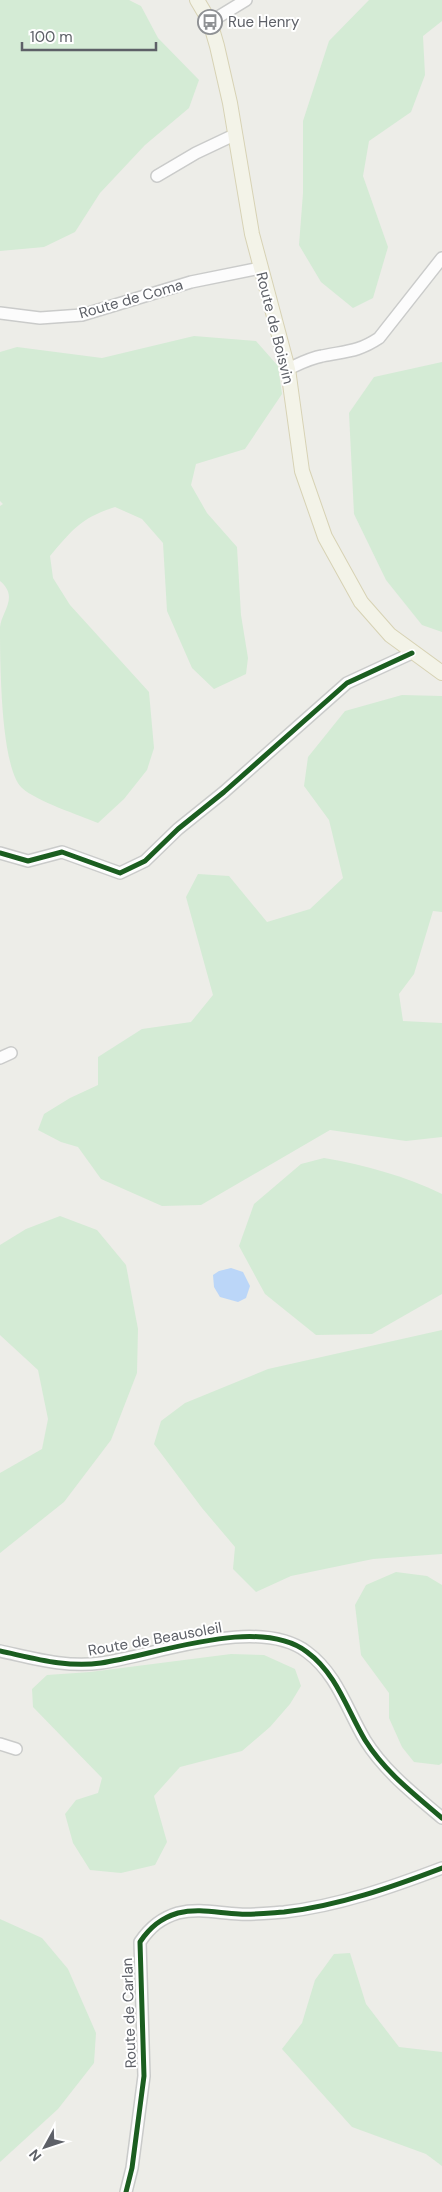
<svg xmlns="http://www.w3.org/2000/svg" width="442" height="2192" font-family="'DM Sans',sans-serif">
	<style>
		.green { fill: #d4ebd5 }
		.water { fill: #bbd6f8 }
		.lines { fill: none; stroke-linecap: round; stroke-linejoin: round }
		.minor-casing { stroke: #cacbca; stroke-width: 14 }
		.major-casing { stroke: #d7d2b4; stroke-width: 16 }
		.minor { stroke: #fcfcfc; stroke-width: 11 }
		.major { stroke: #f3f3e8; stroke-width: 14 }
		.cycleway-casing { stroke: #fff; stroke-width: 8 }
		.cycleway { stroke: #1b5e20; stroke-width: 5 }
		.labels { text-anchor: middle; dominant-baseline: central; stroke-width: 4; stroke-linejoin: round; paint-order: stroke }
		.poi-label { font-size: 15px; fill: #5d6067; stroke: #fff; text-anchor: start }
		.street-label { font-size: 15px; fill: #5d6067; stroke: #fff }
	</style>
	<rect width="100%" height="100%" fill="#edede8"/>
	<!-- green -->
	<g class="green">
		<path d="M0,0H129L141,6L158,38L199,80L189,108L145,145L100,193L75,232L44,247L0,251Z"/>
		<path d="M369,0H442V21L423,36L425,75L411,112L369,141L363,176L388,247L373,298L353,308L321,282L299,245L303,193V121L329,41Z"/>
		<path d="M194,336L256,341L278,366L282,394L245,449L196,464L191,485L207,513L237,547L241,615L248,658L246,674L214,689L192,668L167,611L163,543L142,519L115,507C81,518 73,529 50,556L53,578L70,605L149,692L154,748L147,770L124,799L98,823C79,815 36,801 22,788C0,768 0,656 0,627C1,617 9,607 9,597C9,591 5,585 0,581V506L3,504L0,501V352L17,347L102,358Z"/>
		<path d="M442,362V632L422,625L386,580L354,514L349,413L374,377Z"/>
		<path d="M402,695L442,696V912L433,911L414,974L399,994L403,1021L442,1023V1137L406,1141L330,1130L201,1205L162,1206L101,1179L78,1147L61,1142L38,1130L44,1114L70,1098L98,1085V1057L142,1029L191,1022L213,995L186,897L198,874L229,876L267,922L310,909L343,878L329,820L304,786L308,757L345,711Z"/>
		<path d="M324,1158C365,1165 405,1176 442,1194V1294L372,1334L316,1335L265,1294L239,1246L254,1204L301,1164Z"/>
		<path d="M60,1216L97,1230L126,1265L138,1329L137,1373L111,1440L64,1502L0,1553V1473L42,1449L48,1419L38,1370L0,1335V1245L26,1229Z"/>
		<path d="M442,1330V1554L373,1559L291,1576L256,1592L233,1569L235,1547L202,1508L154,1444L161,1421L185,1403L268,1369Z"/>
		<path d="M396,1572L427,1576L442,1585V1763L439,1765L414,1762L402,1747L389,1718V1693L361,1655L355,1605L366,1585Z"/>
		<path d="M231,1654L264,1655L295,1669L301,1686L290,1704L270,1727L242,1751L180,1767L154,1796L167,1842L155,1865L121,1873L90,1870L73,1843L65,1814L76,1800L98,1793L102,1778L33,1707L32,1689L47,1675L90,1672Z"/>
		<path d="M0,1919L42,1938L68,1969L96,2033L94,2063L58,2109L0,2162Z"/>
		<path d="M350,1953L366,2004L399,2047L442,2052V2166L426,2154L352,2127L282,2049L302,2023L315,1980L334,1954Z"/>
	</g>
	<!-- water -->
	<path class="water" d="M231,1268L243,1272L250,1286L246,1298L238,1302L220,1297L214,1287L213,1275L219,1271Z"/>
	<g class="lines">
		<defs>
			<g id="minor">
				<path d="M210,22L246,0"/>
				<path d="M157,176L196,153L234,135"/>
				<path d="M0,313L40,318L82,315L191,282L260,268"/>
				<path d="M288,369C299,364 310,358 322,356C346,351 358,352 379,338L442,258"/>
				<path d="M0,853L28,861L62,852L120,873L145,861L178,829L224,792L347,683L412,653"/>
				<path d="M0,1058L11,1053"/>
				<path d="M0,1651C33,1658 66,1668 101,1663C157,1655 258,1615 307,1652C337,1674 347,1710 365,1740C385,1772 414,1794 442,1818"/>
				<path d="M0,1744L16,1749"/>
				<path d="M126,2192L132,2168L144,2076L140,1942C150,1927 161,1918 178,1913C199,1908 218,1913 239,1914C253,1915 270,1913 284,1912C338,1906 392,1887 442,1868"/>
			</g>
			<path id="major" d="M197,0L210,22L217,46L230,103L252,234L288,369L302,471L325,537L361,602L390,635L442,673"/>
		</defs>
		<!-- minor casing -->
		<use href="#minor" class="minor-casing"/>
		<!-- major casing -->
		<use href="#major" class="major-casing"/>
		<!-- minor -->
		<use href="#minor" class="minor"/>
		<!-- major -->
		<use href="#major" class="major"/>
		<defs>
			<g id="cycleway">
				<path d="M0,853L28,861L62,852L120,873L145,861L178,829L224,792L347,683L412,653"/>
				<path d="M0,1651C33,1658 66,1668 101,1663C157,1655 258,1615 307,1652C337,1674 347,1710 365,1740C385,1772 414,1794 442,1818"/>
				<path d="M126,2192L132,2168L144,2076L140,1942C150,1927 161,1918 178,1913C199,1908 218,1913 239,1914C253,1915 270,1913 284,1912C338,1906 392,1887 442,1868"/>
			</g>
		</defs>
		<!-- cycleway casing -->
		<use href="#cycleway" class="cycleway-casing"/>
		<!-- cycleway -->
		<use href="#cycleway" class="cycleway"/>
	</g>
	<!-- icons -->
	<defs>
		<symbol id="bus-ring" viewBox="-11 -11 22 22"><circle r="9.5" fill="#fff" stroke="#8f9194" stroke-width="1.5"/><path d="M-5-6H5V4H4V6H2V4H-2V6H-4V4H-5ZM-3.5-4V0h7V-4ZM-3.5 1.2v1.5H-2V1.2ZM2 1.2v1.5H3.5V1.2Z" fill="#8f9194"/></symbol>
	</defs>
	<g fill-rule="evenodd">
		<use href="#bus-ring" x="196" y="8" width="28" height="28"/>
	</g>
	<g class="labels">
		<!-- poi labels -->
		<g class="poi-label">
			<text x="228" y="22">Rue Henry</text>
		</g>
		<!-- street labels -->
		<g class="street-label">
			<text transform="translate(131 299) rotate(-16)">Route de Coma</text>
			<text transform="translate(275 328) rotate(76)">Route de Boisvin</text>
			<text transform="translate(155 1639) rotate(-10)">Route de Beausoleil</text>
			<text transform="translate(129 2013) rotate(-92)">Route de Carlan</text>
		</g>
	</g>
	<!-- north arrow -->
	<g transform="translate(45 2147) rotate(230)" stroke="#ffffff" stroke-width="4" paint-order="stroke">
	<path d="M0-4L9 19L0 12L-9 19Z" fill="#5d6067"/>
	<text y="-8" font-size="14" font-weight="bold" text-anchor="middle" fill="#5d6067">N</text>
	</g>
	<!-- scale -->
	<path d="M22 42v8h134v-8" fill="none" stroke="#5d6067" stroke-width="2.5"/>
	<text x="30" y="42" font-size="15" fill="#5d6067" stroke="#ffffff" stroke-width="4" paint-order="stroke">100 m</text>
</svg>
